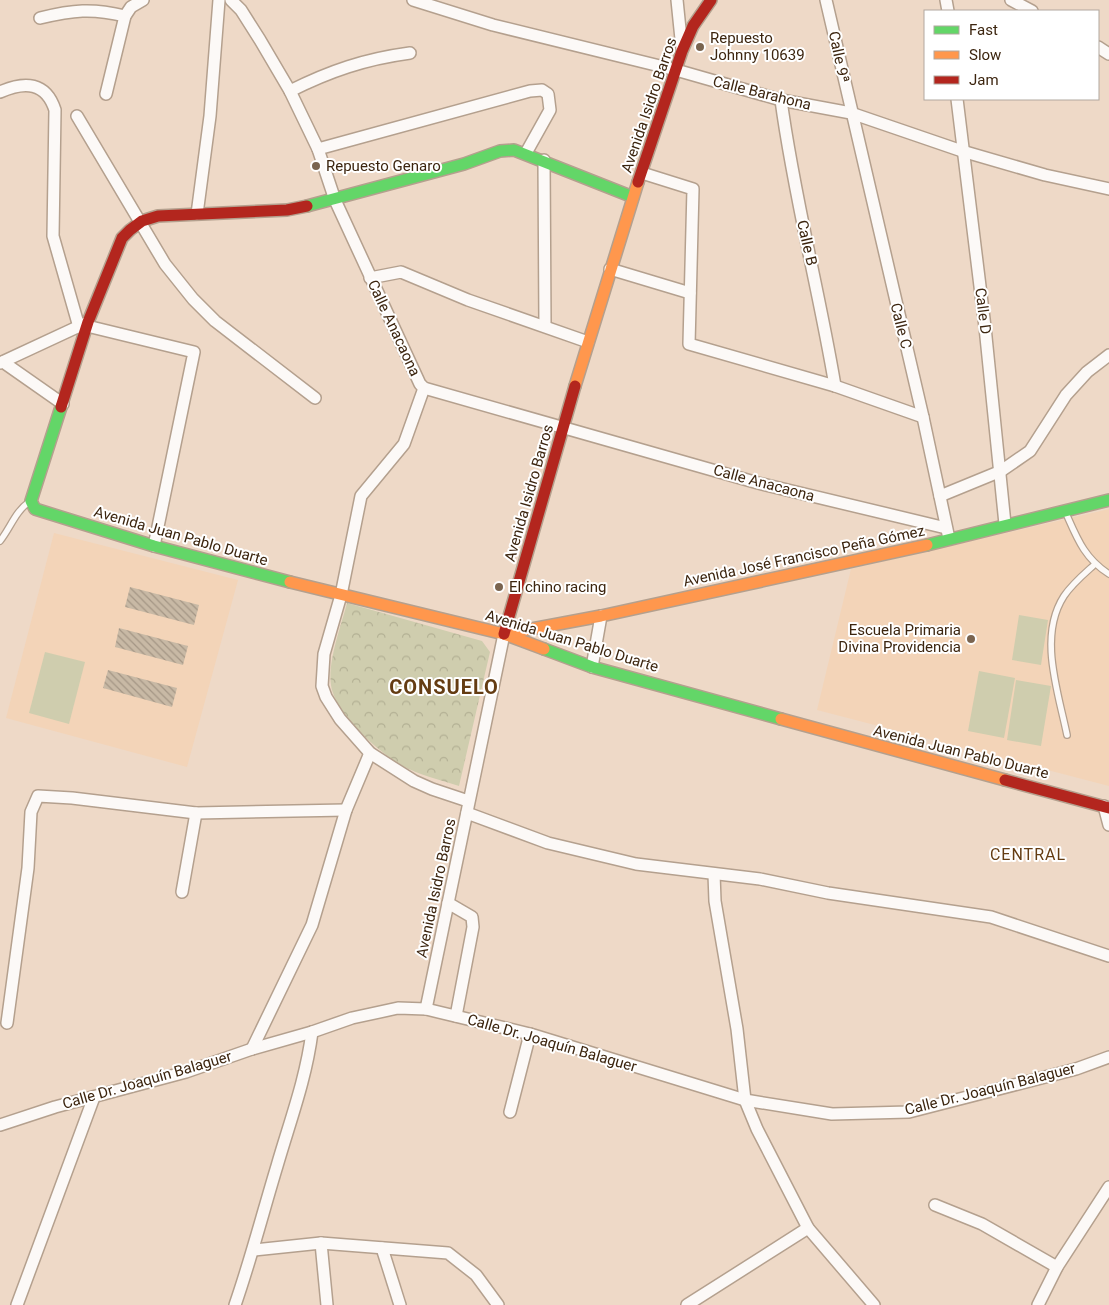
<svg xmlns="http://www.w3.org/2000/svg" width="1109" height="1305" font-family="Roboto,sans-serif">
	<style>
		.built { fill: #f3d4b8 }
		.park { fill: url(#park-crowns) }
		.pitch { fill: #cfcdae }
		.building { fill: url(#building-back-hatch) }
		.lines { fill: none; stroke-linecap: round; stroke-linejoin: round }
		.lane-casing { stroke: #b4a08e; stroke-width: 8 }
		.street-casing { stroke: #b4a08e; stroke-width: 14 }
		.fast-casing { stroke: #b4a08e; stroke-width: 14 }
		.slow-casing { stroke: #b4a08e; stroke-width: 14 }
		.jam-casing { stroke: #b4a08e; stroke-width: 14 }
		.lane { stroke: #fcf9f7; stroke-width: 5.5 }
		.street { stroke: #fcf9f7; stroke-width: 11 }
		.fast { stroke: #63d668; stroke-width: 11 }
		.slow { stroke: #ff974d; stroke-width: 11 }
		.jam { stroke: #b3261e; stroke-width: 11 }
		.poi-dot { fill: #7a644f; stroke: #fff; stroke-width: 2 }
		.labels { text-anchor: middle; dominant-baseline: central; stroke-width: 4; stroke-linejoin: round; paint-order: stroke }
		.poi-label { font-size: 15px; fill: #3c250f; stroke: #fff; text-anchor: start }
		.street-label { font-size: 15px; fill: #3c250f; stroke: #fff }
		.neighbourhood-label { font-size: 16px; letter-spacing: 1px; fill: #643c12; stroke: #fff }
		.district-label { font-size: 20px; font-weight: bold; letter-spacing: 1px; fill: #643c12; stroke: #fff }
	</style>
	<defs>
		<pattern id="park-crowns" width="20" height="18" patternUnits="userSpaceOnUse" patternTransform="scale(1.25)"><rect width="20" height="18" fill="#cfcdae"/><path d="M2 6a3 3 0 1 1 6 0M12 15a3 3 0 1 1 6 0" fill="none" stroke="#b3b094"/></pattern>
		<pattern id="building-back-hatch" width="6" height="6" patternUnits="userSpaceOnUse" patternTransform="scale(1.25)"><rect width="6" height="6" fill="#c8b9a5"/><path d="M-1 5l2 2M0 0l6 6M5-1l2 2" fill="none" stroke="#a49685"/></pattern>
	</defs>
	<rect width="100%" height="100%" fill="#eed9c7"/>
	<!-- built -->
	<g class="built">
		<path d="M1109,509V786L817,710L851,569Z"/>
		<path d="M54,533L238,580L187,767L6,718Z"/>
	</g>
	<!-- park -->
	<path class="park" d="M347,603L482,641L490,652L459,786C440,780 419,775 401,765C379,752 341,718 333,693C324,670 341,627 347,603Z"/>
	<!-- pitch -->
	<g class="pitch">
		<path d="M1019,615L1048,620L1041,665L1012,660Z"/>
		<path d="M45,652L85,662L69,724L29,713Z"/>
		<path d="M979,671L1015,678L1004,738L968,731Z"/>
		<path d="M1016,680L1051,686L1041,746L1007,740Z"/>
	</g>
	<!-- building -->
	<g class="building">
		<path d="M130,587L199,605L194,625L125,607Z"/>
		<path d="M119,628L188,646L183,665L115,647Z"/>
		<path d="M108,670L177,688L172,707L103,688Z"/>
	</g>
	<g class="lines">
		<defs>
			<g id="lane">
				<path d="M1065,511C1077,538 1084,558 1109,574"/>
				<path d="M0,541C11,527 15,512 29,502"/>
				<path d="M1067,735C1058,691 1038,636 1064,596C1072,584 1084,574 1094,565"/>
			</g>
			<g id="street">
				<path d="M231,0L241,10L260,40L290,91L318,149L335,200L420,384L424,388L758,483L946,528"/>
				<path d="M413,0L493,25L676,70L781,100L851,113L962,151L1045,175L1109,189"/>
				<path d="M677,0L682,49"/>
				<path d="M826,0L923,417L948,534"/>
				<path d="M946,0L948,11"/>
				<path d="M1011,0L1032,11"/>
				<path d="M40,18C73,10 92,8 125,16"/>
				<path d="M1098,47L1109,54"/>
				<path d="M290,91C330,71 365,59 410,53"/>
				<path d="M0,92C25,81 46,82 55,110L53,236L79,327"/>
				<path d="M106,94L125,16L131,7L143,0"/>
				<path d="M957,99L985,327L1005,524"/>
				<path d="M781,100C794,197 819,290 835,386"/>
				<path d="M77,116L165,264L193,299L215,321L315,398"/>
				<path d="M318,149L530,91L542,90L548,94L550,110L526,153"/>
				<path d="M544,160L545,326"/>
				<path d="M642,173L693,189L689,344L835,386L923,417"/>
				<path d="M197,214L210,116L219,0"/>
				<path d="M610,269L690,293"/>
				<path d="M370,278L401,272L468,300L588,342"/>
				<path d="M87,326L194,352L154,546"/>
				<path d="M3,362L63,404"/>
				<path d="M0,363L86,323"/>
				<path d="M424,388L404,444L361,496L341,595L324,654L322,686L326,697L340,719L370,753L414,781L432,789L468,801"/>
				<path d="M940,496L1001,471L1030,451L1066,395L1087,372L1109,355"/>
				<path d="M592,667L601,616"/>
				<path d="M1104,806L1109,825"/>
				<path d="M467,813L548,843L636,864L760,879L828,893L991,917L1109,956"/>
				<path d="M714,874L715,901L737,1029L745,1100L757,1129L808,1228L874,1305"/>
				<path d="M182,892L196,813"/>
				<path d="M448,903L472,917L473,927L456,1016"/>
				<path d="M426,1009L504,634"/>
				<path d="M7,1023L28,868L31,812L38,796L72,798L196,813L346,810"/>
				<path d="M252,1049L312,925L346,810L370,753"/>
				<path d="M510,1112L530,1034"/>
				<path d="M0,1125L55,1107L186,1072L252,1049L312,1032L352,1018L398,1008L426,1009L530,1034L745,1100L832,1114L909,1112L1076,1069L1109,1057"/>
				<path d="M935,1205L982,1224L1057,1267"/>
				<path d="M321,1243L327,1305"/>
				<path d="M382,1248L400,1305"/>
				<path d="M254,1250L321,1243L448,1253L476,1275L498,1305"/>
				<path d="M17,1305L94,1097"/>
				<path d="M235,1305C251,1259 263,1212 277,1166C290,1121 306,1079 312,1032"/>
				<path d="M687,1305L808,1228"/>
				<path d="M1038,1305L1057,1267L1109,1187"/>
			</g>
			<g id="fast">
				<path d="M307,206L464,164L500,151L514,150L633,197"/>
				<path d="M61,407L31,501L35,509L154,546L290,582"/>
				<path d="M927,545L1109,500"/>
				<path d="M544,649L592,667L781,719"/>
			</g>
			<g id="slow">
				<path d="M575,386L638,182"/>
				<path d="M290,582L504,634L544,649"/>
				<path d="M504,634L601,616L927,545"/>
				<path d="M781,719L1005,780"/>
			</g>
			<g id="jam">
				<path d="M638,182L682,51L693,26L711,0"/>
				<path d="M61,407L88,322L122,238L130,230L142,221L158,216L287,210L307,206"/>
				<path d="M504,634L575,386"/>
				<path d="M1005,780L1109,808"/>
			</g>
		</defs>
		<!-- lane casing -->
		<use href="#lane" class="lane-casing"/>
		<!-- street casing -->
		<use href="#street" class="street-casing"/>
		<!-- fast casing -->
		<use href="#fast" class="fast-casing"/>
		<!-- slow casing -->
		<use href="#slow" class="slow-casing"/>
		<!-- jam casing -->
		<use href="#jam" class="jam-casing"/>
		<!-- lane -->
		<use href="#lane" class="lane"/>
		<!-- street -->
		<use href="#street" class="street"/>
		<!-- fast -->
		<use href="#fast" class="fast"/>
		<!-- slow -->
		<use href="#slow" class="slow"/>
		<!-- jam -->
		<use href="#jam" class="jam"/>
	</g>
	<!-- markers -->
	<g class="poi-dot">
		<circle cx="700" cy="47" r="5"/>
		<circle cx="316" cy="166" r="5"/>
		<circle cx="499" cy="587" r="5"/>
		<circle cx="971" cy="639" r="5"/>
	</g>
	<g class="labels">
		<!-- poi labels -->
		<g class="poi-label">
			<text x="710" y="38">Repuesto<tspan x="710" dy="17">Johnny 10639</tspan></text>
			<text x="326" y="166">Repuesto Genaro</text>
			<text x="509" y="587">El chino racing</text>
			<text x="961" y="630" text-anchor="end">Escuela Primaria<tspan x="961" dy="17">Divina Providencia</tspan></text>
		</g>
		<!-- street labels -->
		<g class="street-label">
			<text transform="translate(839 57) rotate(78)">Calle 9ª</text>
			<text transform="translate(762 93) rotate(14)">Calle Barahona</text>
			<text transform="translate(649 105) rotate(-71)">Avenida Isidro Barros</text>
			<text transform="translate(807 243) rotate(77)">Calle B</text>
			<text transform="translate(983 311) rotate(83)">Calle D</text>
			<text transform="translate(901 326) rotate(76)">Calle C</text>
			<text transform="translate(394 328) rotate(65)">Calle Anacaona</text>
			<text transform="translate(764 483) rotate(15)">Calle Anacaona</text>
			<text transform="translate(529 493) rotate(-74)">Avenida Isidro Barros</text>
			<text transform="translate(181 536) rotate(16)">Avenida Juan Pablo Duarte</text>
			<text transform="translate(804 556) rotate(-12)">Avenida José Francisco Peña Gómez</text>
			<text transform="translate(572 641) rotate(17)">Avenida Juan Pablo Duarte</text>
			<text transform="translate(961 752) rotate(14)">Avenida Juan Pablo Duarte</text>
			<text transform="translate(436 888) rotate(-78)">Avenida Isidro Barros</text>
			<text transform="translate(552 1043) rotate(16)">Calle Dr. Joaquín Balaguer</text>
			<text transform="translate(147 1080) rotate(-16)">Calle Dr. Joaquín Balaguer</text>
			<text transform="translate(990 1089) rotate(-14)">Calle Dr. Joaquín Balaguer</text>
		</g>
		<!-- neighbourhood labels -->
		<g class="neighbourhood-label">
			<text x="1028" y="854">CENTRAL</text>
		</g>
		<!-- district labels -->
		<g class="district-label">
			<text x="444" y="687">CONSUELO</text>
		</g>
	</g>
	<!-- legend -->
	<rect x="924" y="10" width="175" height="90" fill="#ffffff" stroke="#b1a89f"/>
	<rect x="934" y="26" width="25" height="8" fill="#63d668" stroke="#b1a89f"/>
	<text x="969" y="35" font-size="15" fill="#3c250f">Fast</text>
	<rect x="934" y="51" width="25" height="8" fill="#ff974d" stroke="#b1a89f"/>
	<text x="969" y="60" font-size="15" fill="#3c250f">Slow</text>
	<rect x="934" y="76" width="25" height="8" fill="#b3261e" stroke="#b1a89f"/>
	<text x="969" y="85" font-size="15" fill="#3c250f">Jam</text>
</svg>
